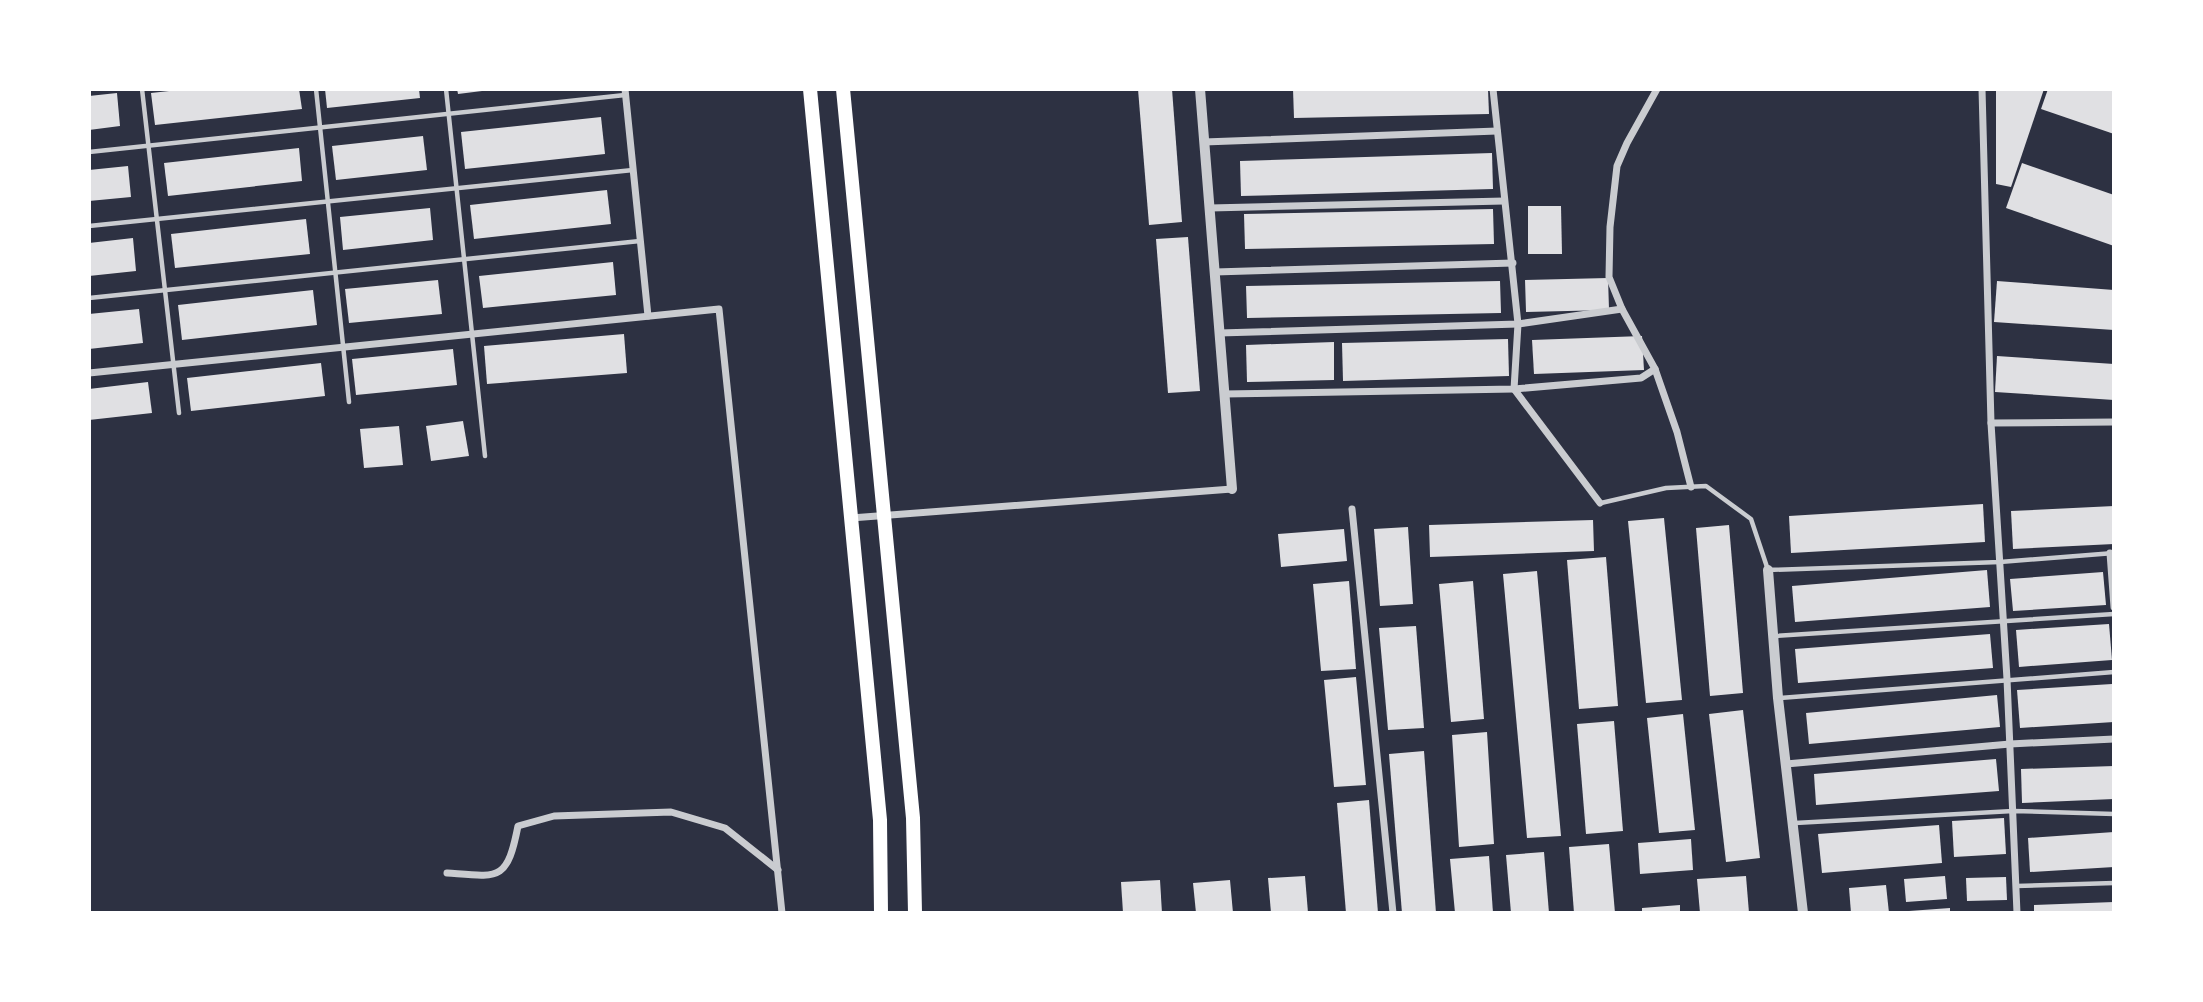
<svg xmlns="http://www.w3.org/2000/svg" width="2203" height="1002" font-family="'Golos Text',sans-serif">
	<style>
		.building { fill: #e0e0e3 }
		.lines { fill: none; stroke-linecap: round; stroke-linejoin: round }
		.service { stroke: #caccd0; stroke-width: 4.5 }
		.minor { stroke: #caccd0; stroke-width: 7 }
		.tertiary { stroke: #caccd0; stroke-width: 10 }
		.primary { stroke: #fff; stroke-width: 14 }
	</style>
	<rect width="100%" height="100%" fill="#2d3142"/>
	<!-- building -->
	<g class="building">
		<path d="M187,89H299L302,109L155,125L151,93Z"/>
		<path d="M325,89H419L420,98L327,108Z"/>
		<path d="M457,89H482V91L458,94Z"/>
		<path d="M1138,89H1172L1182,222L1149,225Z"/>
		<path d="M1293,89H1488L1489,114L1294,118Z"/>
		<path d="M1996,89H2044L2011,187L1996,184Z"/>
		<path d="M2048,89H2114V134L2041,109Z"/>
		<path d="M117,93L120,126L89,130V96Z"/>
		<path d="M601,117L605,154L465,169L461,132Z"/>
		<path d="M423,136L427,170L336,180L332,146Z"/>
		<path d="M299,148L302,181L168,196L164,163Z"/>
		<path d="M1492,153L1493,189L1241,196L1240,161Z"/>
		<path d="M2022,163L2114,195V246L2006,208Z"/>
		<path d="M128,166L131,197L89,201V170Z"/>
		<path d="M607,190L611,224L474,239L470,205Z"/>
		<path d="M1528,206H1561L1562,254H1528Z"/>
		<path d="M430,208L433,240L343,250L340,217Z"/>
		<path d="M1493,209L1494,244L1245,249L1244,214Z"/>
		<path d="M306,219L310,254L175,268L171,234Z"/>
		<path d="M1188,237L1200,391L1168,393L1156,239Z"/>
		<path d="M133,238L136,271L89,276V243Z"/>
		<path d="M613,262L616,295L483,308L479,276Z"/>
		<path d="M1608,278L1609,310L1526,312L1525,280Z"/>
		<path d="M438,280L442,314L349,323L345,289Z"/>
		<path d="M1500,281L1501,313L1247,318L1246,286Z"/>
		<path d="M1997,281L2114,290V330L1994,322Z"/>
		<path d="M313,290L317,325L182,340L178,305Z"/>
		<path d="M139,309L143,343L89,349V314Z"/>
		<path d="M624,334L627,373L487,384L484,346Z"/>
		<path d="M1642,336L1644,370L1534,374L1532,340Z"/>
		<path d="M1508,339L1509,376L1343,381L1342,343Z"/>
		<path d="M1334,342V380L1247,382L1246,345Z"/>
		<path d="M453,349L457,385L356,395L352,359Z"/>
		<path d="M1997,356L2114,364V400L1995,392Z"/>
		<path d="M321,363L325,396L191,411L187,378Z"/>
		<path d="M148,382L152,413L89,420V389Z"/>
		<path d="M463,421L469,456L431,461L426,426Z"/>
		<path d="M399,426L403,465L364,468L360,429Z"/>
		<path d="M1983,504L1985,542L1791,553L1789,516Z"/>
		<path d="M2114,506V544L2013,549L2011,511Z"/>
		<path d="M1664,518L1682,700L1646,703L1628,521Z"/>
		<path d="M1593,520L1594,551L1430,557L1429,525Z"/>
		<path d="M1729,525L1743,693L1710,696L1696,528Z"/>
		<path d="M1408,527L1413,604L1380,606L1374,529Z"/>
		<path d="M1344,529L1347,561L1281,567L1278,534Z"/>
		<path d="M1606,557L1618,706L1579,709L1567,560Z"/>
		<path d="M1987,570L1990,607L1795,622L1792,586Z"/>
		<path d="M1537,571L1561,836L1527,838L1503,574Z"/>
		<path d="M2103,572L2106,605L2013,611L2010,579Z"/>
		<path d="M1349,581L1356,669L1321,671L1313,584Z"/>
		<path d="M1473,581L1484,719L1451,722L1439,584Z"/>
		<path d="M2109,624L2112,660L2019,667L2016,630Z"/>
		<path d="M1416,626L1424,728L1388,730L1379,628Z"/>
		<path d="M1990,634L1993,668L1798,683L1795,649Z"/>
		<path d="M1356,677L1366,785L1334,787L1324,680Z"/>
		<path d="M2112,684L2114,722L2020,728L2017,690Z"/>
		<path d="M1997,695L2000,727L1809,744L1806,713Z"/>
		<path d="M1743,710L1760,858L1726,862L1709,714Z"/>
		<path d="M1683,714L1695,830L1659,833L1647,718Z"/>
		<path d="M1614,721L1623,831L1586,834L1577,724Z"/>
		<path d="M1487,732L1494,844L1459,847L1452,735Z"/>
		<path d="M1424,751L1436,913H1402L1389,754Z"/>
		<path d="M1996,759L1999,791L1816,805L1814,774Z"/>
		<path d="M2114,766V799L2022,803L2021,769Z"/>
		<path d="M1369,800L1378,913H1346L1337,803Z"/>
		<path d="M2004,818L2006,854L1954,857L1952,821Z"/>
		<path d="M1939,825L1942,863L1822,873L1818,834Z"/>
		<path d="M2114,832V867L2030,872L2028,838Z"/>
		<path d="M1691,839L1693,870L1640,874L1638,843Z"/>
		<path d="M1609,844L1615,913H1574L1569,847Z"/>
		<path d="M1544,852L1549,913H1511L1506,855Z"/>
		<path d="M1489,856L1493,913H1455L1450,859Z"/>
		<path d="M1305,876L1308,913H1271L1268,878Z"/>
		<path d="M1746,876L1749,913H1700L1697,879Z"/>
		<path d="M1945,876L1947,899L1906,902L1904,879Z"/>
		<path d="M2006,877L2007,900L1967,901L1966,878Z"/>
		<path d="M1160,880L1162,913H1123L1121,882Z"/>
		<path d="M1230,880L1233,913H1196L1193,883Z"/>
		<path d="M1886,885L1889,913H1851L1849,888Z"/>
		<path d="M2114,902V913H2034V905Z"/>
		<path d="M1680,905V913H1642V908Z"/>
		<path d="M1950,908V913H1909V911Z"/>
	</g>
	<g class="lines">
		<!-- service -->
		<g class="service">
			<path d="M142,89L179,413"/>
			<path d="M316,89L349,402"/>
			<path d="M446,89L485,456"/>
			<path d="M89,152L625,95"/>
			<path d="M89,226L633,170"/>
			<path d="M89,298L640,241"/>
			<path d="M1601,503L1666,488L1706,486L1751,519L1768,570L2000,562L2114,553"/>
			<path d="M1775,636L2114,614"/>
			<path d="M1780,698L2114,672"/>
			<path d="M1795,823L2013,811L2114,814"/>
			<path d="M2016,886L2114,883"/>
		</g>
		<!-- minor -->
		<g class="minor">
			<path d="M625,89L648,316"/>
			<path d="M1493,89L1518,324L1514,389L1600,503"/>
			<path d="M1657,89L1627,143L1617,166L1610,227L1609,277L1622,309L1655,369L1677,432L1691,487"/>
			<path d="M1982,89L1991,423L2007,679L2017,913"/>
			<path d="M1204,142L1497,131"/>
			<path d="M1210,208L1504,201"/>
			<path d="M1215,272L1513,263"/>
			<path d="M1219,333L1518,324L1622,309"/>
			<path d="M89,373L719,309L782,913"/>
			<path d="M1224,394L1514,389L1641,378L1655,369"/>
			<path d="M1991,423L2114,422"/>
			<path d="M1352,509L1393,913"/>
			<path d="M851,518L1232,489"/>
			<path d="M2110,553L2114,607"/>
			<path d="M1786,764L2010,744L2114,739"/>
			<path d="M447,873C499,877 507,882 518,826L554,816L671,812L725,828L778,870"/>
		</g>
		<!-- tertiary -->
		<g class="tertiary">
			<path d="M1200,89L1232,489"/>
			<path d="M1768,570L1778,698L1803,913"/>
		</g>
		<!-- primary -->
		<g class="primary">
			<path d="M810,89L880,820L881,913"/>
			<path d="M843,89L913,818L915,913"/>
		</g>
	</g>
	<!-- border -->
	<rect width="2203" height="1002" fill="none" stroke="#ffffff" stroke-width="182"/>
</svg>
